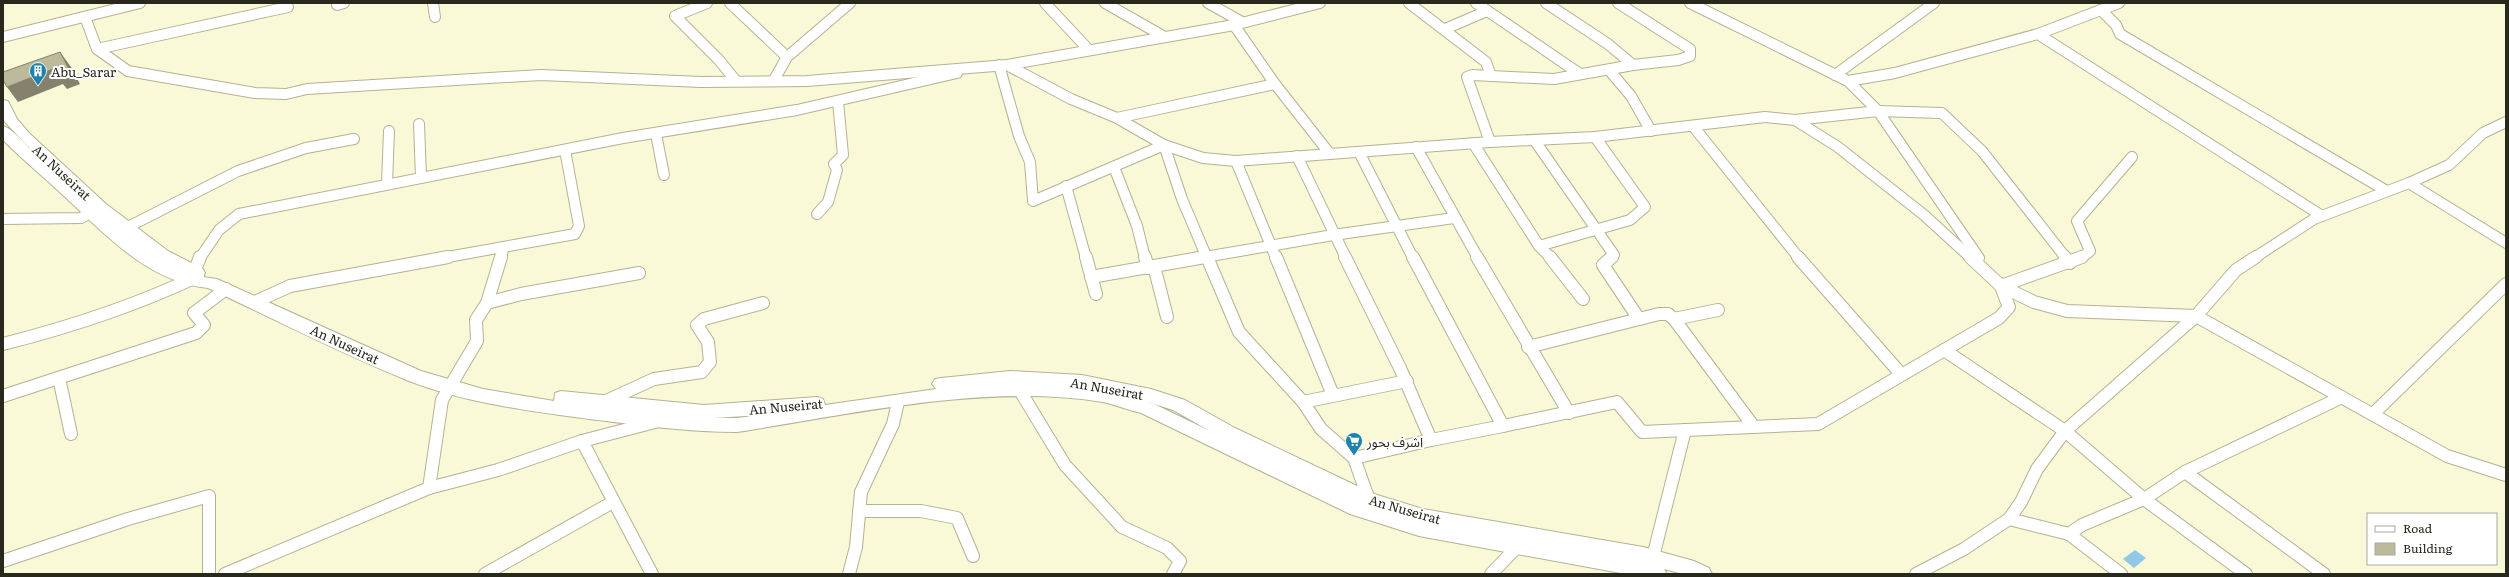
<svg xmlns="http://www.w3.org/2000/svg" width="2509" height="577" font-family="Literata,'Noto Sans Arabic',serif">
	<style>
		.water { fill: #90c9e8 }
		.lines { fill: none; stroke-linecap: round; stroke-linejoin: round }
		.minor-far1-casing { stroke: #b4b293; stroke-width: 12 }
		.minor-casing { stroke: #b4b293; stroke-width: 14 }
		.secondary-casing { stroke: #b4b293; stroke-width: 2 }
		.minor-far1 { stroke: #fff; stroke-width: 10 }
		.minor { stroke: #fff; stroke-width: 12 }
		.secondary { fill: #fff; fill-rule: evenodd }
		.shaded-wall { fill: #84826c }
		.building { fill: #bcba9b; stroke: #84826c }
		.labels { text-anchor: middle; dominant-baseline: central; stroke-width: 4; stroke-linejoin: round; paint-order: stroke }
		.poi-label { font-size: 13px; fill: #29281c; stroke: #fff; text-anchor: start }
		.street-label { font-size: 13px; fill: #29281c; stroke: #fff }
	</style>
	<rect width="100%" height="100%" fill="#f9f8d7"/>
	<!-- water -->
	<path class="water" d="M2135,550L2146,558L2134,568L2123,559Z"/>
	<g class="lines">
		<defs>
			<g id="minor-far1">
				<path d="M433,3L435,17"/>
				<path d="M707,3L675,16L719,60L736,81"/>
				<path d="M730,3L787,57"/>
				<path d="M1045,3L1088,49"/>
				<path d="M1105,3L1163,36"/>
				<path d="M1208,3L1242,22"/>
				<path d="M1409,3L1486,62L1491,76"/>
				<path d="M1476,3L1580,74"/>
				<path d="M1546,3L1608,44L1633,65"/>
				<path d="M1690,3L1848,81L1895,73L2038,34L2119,3"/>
				<path d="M337,5L344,3"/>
				<path d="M2101,10L2116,25L2120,34L2385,190"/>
				<path d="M85,17L97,49L128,71L255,93L286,94L307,89L541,75L701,82L807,81L1007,65L1234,25L1320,3"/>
				<path d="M1234,25L1275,84L1330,154"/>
				<path d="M1445,29L1487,11"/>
				<path d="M2038,34L2322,216"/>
				<path d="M3,37L140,3"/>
				<path d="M97,49L288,7"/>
				<path d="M999,65L1019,136L1030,162L1033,201L1164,145L1182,199L1207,258"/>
				<path d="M1007,65L1071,99L1117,118L1164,145L1203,158L1236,161L1490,142L1595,137L1765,117L1795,120L1838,147L1924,215L1971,258"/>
				<path d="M1609,70L1631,96L1651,131"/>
				<path d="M1835,75L1934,3"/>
				<path d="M774,80L787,57L850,3"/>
				<path d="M1848,81L1878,111L1979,258"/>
				<path d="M1117,118L1275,84"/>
				<path d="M1795,120L1878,111L1942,113L1982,151L2066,258"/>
				<path d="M419,124L421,177"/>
				<path d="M1693,126L1799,258"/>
				<path d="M656,134L664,175"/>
				<path d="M1535,141L1614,255L1610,258"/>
				<path d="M1490,142L1467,77L1472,75L1554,79L1633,65L1678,60L1690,56V49L1618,3"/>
				<path d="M1473,143L1539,246L1551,258"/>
				<path d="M1416,147L1478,258"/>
				<path d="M1359,152L1413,258"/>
				<path d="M1297,156L1346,258"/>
				<path d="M1236,161L1276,258"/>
				<path d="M1114,167L1137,226L1145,258"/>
				<path d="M2409,183L2449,165L2483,133L2506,122"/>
				<path d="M387,184L389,131"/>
				<path d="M1066,186L1086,258"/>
				<path d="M817,214L828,202L837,170L834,164L843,155L838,101"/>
				<path d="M3,219L81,218L98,209"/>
				<path d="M126,228L238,171L306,148L354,139"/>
				<path d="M1539,246L1630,220L1645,207L1595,137"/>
				<path d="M200,258L219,230L239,214L623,138L797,110L957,73"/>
				<path d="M442,258L575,234L579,226L565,150"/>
				<path d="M501,258L504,247"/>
				<path d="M1199,258L1333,235L1454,218"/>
				<path d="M2081,258L2090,251L2077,221L2132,157"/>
				<path d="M2254,258L2314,219L2409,183L2506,243"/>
			</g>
			<g id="minor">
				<path d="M1086,257L1096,294"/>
				<path d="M1145,257L1148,268"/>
				<path d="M1207,257L1239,332L1303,402L1321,429L1354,458L1369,500"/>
				<path d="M1276,257L1333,395"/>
				<path d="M1345,257L1400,368L1431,440L1354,458"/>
				<path d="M1413,257L1503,426L1617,402L1642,432L1818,424L1999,318L2009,307L2000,284"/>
				<path d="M1477,257L1569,413"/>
				<path d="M1550,257L1583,299"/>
				<path d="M1612,257L1603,265L1639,319"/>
				<path d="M1798,257L1901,374"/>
				<path d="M1970,257L2001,286L2034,302L2067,311L2196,316L2447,456L2506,475"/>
				<path d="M2065,257L2070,263"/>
				<path d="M1154,266L1167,317"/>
				<path d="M195,270L200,257"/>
				<path d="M1091,277L1205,257"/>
				<path d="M2001,286L2082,257"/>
				<path d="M255,302L290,286L448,257"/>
				<path d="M487,303L501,257"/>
				<path d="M1718,310L1674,319L1754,427"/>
				<path d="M3,344C70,327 135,306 198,276"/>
				<path d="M1528,347L1659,314H1668L1674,319"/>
				<path d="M1944,350L2065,431L2144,499L2246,574"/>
				<path d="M59,378L71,434"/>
				<path d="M1019,389L1065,465L1122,527L1167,548L1180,561L1173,574"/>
				<path d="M3,396L196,333L204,325L194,313L226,289"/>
				<path d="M604,402L654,379L702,372L710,362L708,342L697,325L704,319L763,303"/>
				<path d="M1303,402L1407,381"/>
				<path d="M2373,414L2506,284"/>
				<path d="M1431,440L1503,426"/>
				<path d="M582,441L652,574"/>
				<path d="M2185,472L2324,574"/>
				<path d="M429,488L442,400L477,341L476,320L487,303L521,294L639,273"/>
				<path d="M859,511H921L957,518L973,556"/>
				<path d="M2009,519L2069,534L2121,574"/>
				<path d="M2069,534L2082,525L2144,499L2185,472L2342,397"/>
				<path d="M1653,557L1685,430"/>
				<path d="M3,561L128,519L209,496V574"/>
				<path d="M225,574L429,488L498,470L582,441L655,422"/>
				<path d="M485,574L613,502"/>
				<path d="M849,574L856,547L861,492L893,424L898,402"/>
				<path d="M1491,574L1518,546"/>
				<path d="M1916,574L1964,549L2009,519L2021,502L2037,469L2065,431L2196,316L2236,270L2256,257"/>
			</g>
			<path id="secondary" d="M3,100L8,101L17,119L29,133L106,204L168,251L203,269L205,273L203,277L217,279L421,371L483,389L554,401L555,393L561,391L704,405L817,397L823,399L825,405L936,389L932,384L935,379L941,378L1010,371L1082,375L1151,389L1185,400L1235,428L1374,494L1423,509L1643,547L1694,561L1709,568L1712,574H1683L1664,569L1667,574H1626L1419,536L1350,514L1141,413C1128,410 1116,405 1103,402C985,383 854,414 737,432C687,432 639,425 589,419C529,411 466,403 409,381C342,354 274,319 208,288C148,282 106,235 64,196C45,178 24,161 5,142L3,139V126C13,128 33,153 42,161L4,121ZM1148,402L1173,410L1210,431L1152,403ZM761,415L737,418H714Z"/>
		</defs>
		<!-- minor-far1 casing -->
		<use href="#minor-far1" class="minor-far1-casing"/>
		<!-- minor casing -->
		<use href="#minor" class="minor-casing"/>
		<!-- secondary casing -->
		<use href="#secondary" class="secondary-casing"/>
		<!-- minor-far1 -->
		<use href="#minor-far1" class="minor-far1"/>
		<!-- minor -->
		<use href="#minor" class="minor"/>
		<!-- secondary -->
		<use href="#secondary" class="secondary"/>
	</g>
	<!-- shaded-wall -->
	<path class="shaded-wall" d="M60,52L71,67L80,84L67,89L63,84L18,102L7,87L53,69Z"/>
	<!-- building -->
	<path class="building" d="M60,52L69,69L56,74L53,69L7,87L3,80V72Z"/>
	<!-- icons -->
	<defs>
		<symbol id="building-pin" viewBox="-11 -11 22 30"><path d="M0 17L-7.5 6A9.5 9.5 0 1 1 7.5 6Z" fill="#1d83ad" stroke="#fff"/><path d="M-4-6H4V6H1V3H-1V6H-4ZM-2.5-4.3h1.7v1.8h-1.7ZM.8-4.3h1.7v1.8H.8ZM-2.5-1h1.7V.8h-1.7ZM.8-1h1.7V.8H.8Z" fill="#fff"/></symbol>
		<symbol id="supermarket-pin" viewBox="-11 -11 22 30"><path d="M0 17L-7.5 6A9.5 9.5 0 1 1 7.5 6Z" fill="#1d83ad" stroke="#fff"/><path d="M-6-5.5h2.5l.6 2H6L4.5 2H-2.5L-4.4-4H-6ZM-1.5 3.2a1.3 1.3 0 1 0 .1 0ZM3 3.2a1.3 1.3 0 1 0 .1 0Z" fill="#fff"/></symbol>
	</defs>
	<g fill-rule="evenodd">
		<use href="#building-pin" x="28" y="61" width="20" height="27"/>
		<use href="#supermarket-pin" x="1344" y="431" width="20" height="27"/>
	</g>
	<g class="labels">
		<!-- poi labels -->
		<g class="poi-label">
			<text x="51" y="71">Abu_Sarar</text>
			<text x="1367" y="441">اشرف بحور</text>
		</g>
		<!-- street labels -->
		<g class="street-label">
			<text transform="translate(62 172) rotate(43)">An Nuseirat</text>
			<text transform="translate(345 344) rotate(25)">An Nuseirat</text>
			<text transform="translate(1107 388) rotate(10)">An Nuseirat</text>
			<text transform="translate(786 406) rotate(-5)">An Nuseirat</text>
			<text transform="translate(1405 509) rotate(16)">An Nuseirat</text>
		</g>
	</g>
	<!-- border -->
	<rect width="2509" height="577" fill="none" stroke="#29281c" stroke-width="8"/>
	<!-- legend -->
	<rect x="2367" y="513" width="130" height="52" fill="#ffffff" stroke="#a9a9a4"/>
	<rect x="2375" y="526" width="20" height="6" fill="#ffffff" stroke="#a9a9a4"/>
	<text x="2403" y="533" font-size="12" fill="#29281c">Road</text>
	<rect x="2375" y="543" width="20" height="12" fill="#bcba9b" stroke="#a9a9a4"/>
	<text x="2403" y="553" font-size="12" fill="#29281c">Building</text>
</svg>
